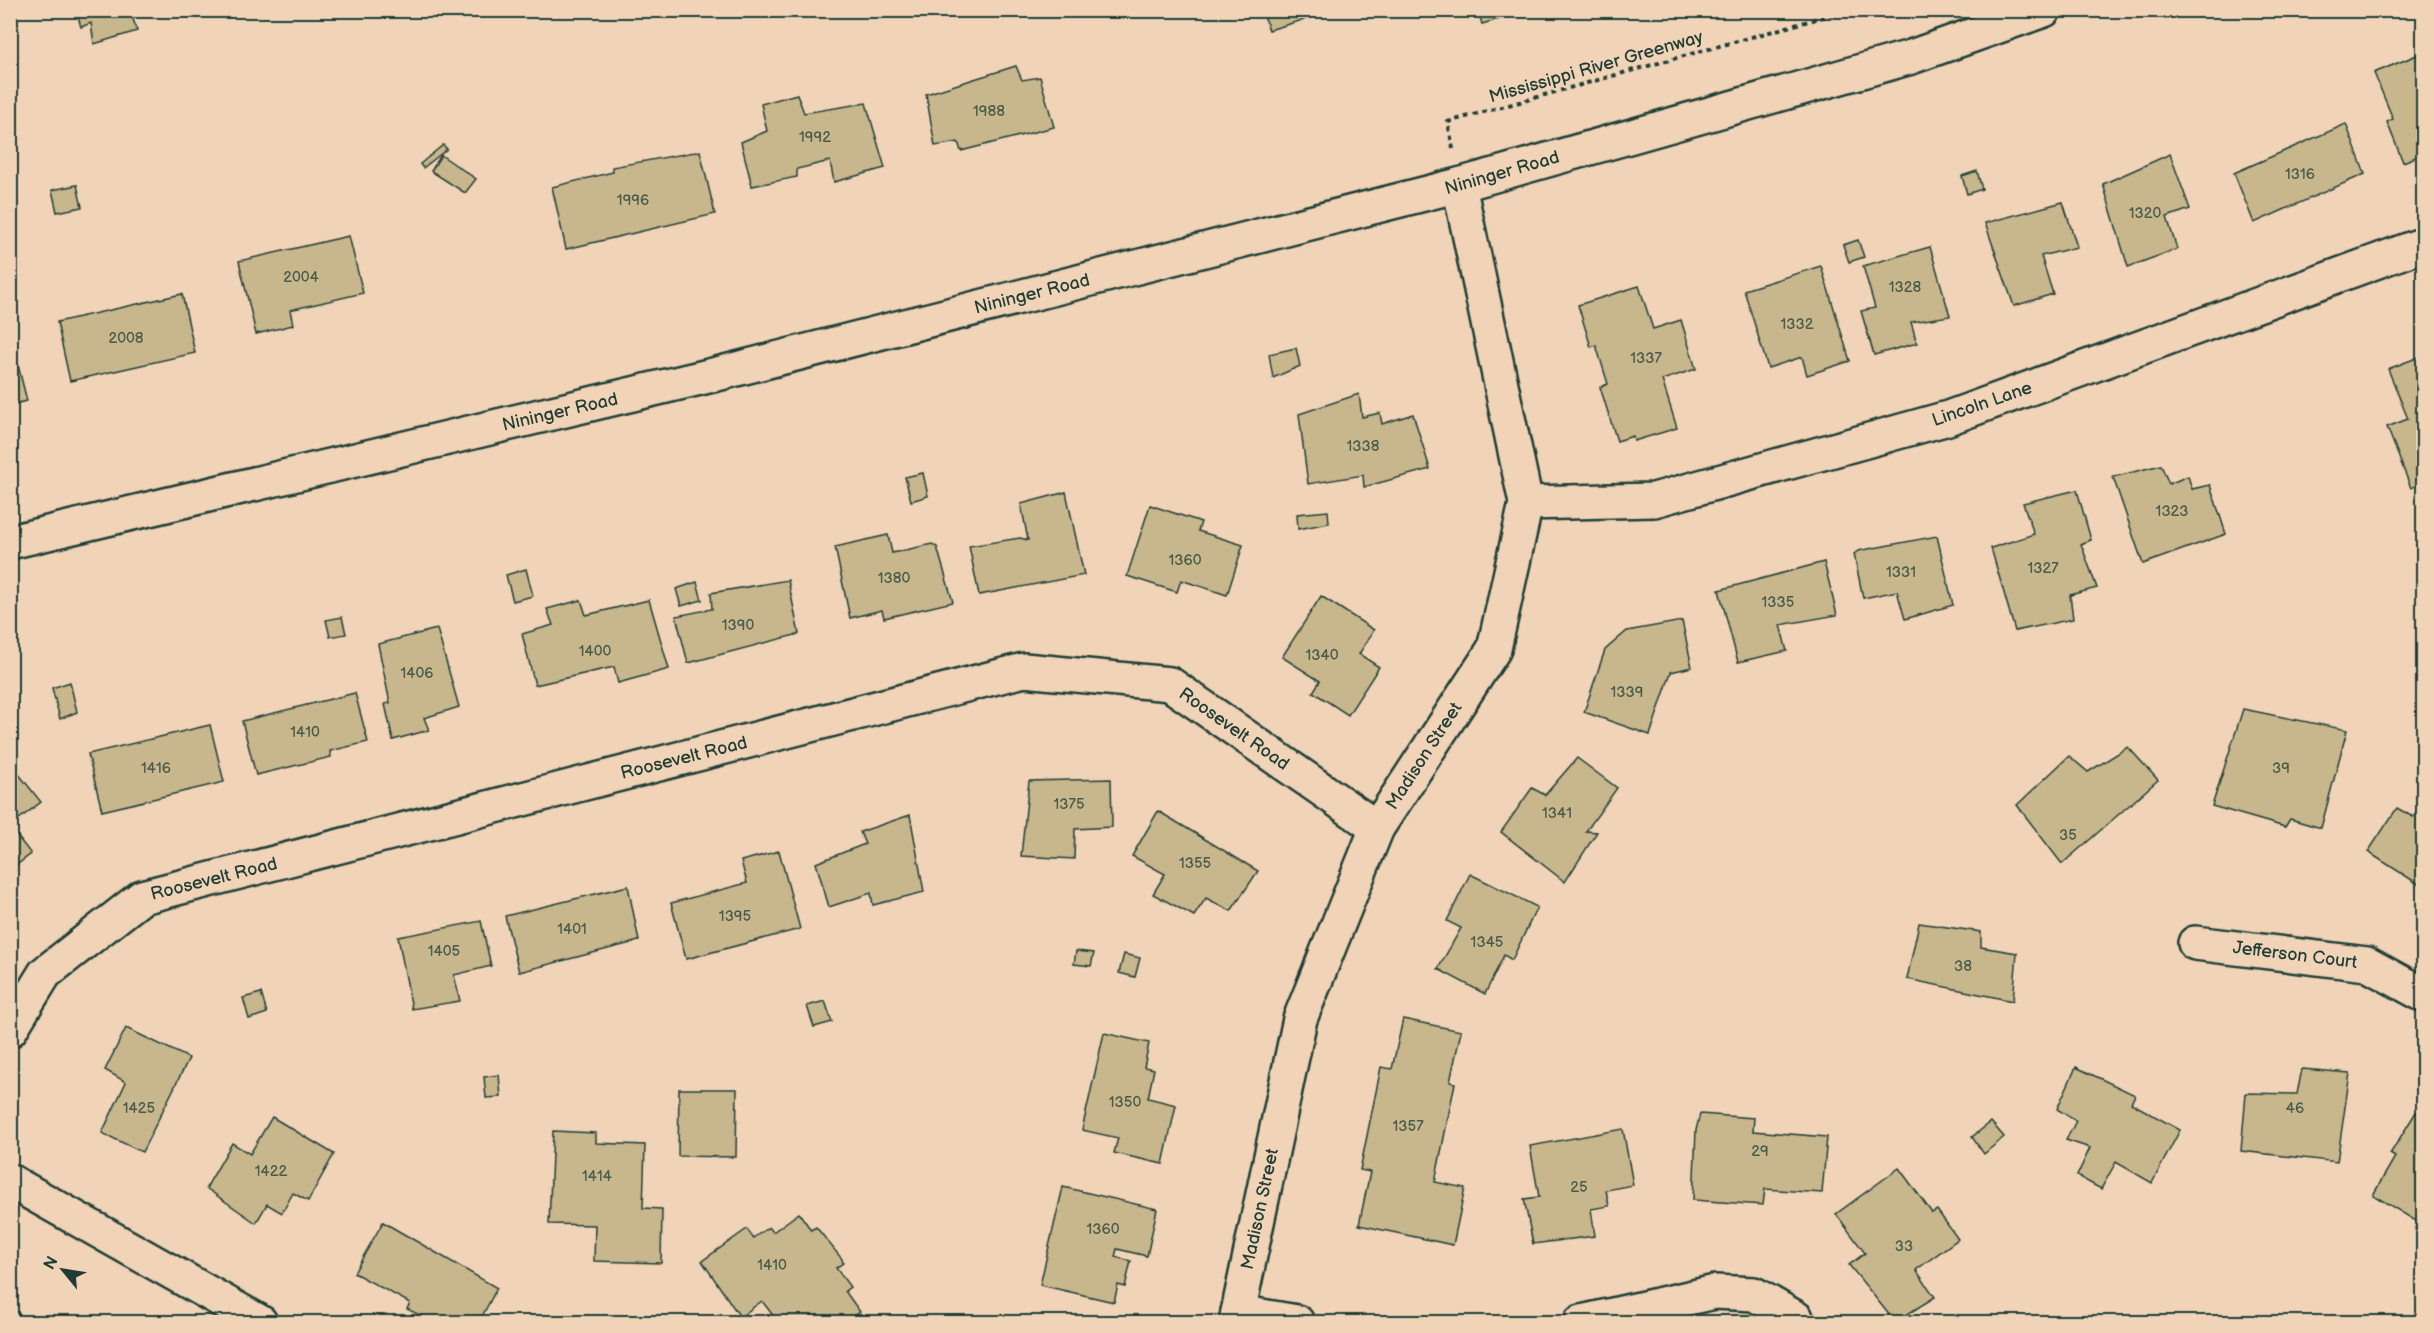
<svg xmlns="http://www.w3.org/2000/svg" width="2434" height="1333" font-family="'Balsamiq Sans',sans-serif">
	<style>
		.building { fill: #c8b78d; stroke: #1f3d34; stroke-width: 1.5 }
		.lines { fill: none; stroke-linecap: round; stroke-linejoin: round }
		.minor-casing { stroke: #1f3d34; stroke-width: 38 }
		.path { stroke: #1f3d34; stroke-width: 4; stroke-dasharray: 4.5 4.5; stroke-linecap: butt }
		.minor { stroke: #f1d4b8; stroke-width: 33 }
		.labels { text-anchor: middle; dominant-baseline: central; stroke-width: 5; stroke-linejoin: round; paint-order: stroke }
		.number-label { font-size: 15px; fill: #495c4a }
		.street-label { font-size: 18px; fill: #1f3d34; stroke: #f1d4b8 }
	</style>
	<rect width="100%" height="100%" fill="#f1d4b8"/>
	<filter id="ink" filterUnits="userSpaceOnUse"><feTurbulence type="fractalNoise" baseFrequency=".0167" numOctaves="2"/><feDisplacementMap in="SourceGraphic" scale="12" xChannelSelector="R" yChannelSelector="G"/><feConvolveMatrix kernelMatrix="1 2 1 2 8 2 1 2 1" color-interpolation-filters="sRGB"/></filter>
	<g filter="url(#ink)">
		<!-- building -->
		<g class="building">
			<path d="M76,10H130L137,31L94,44L91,23L81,27Z"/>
			<path d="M1262,10H1336L1269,30Z"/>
			<path d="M1478,10H1530L1482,24Z"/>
			<path d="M2424,52V154L2403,162L2387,122L2393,119L2374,73Z"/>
			<path d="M1016,66L1022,80L1040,77L1054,127L961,151L958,142L935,146L926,94Z"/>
			<path d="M797,94L804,113L866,103L885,168L834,182L830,161L797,169V177L752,186L741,142L767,131L761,104Z"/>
			<path d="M2346,124L2365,174L2254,223L2234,173Z"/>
			<path d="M443,145L447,149L423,168L420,164Z"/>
			<path d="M700,151L715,214L566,249L552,187L613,172L612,167Z"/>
			<path d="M2170,154L2190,209L2167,217L2177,249L2128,267L2103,184Z"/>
			<path d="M441,155L476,179L465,193L431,171Z"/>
			<path d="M1977,171L1982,189L1967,194L1962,176Z"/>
			<path d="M77,185L82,207L57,212L52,190Z"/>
			<path d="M2063,202L2077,247L2041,256L2053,294L2014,306L1985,223Z"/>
			<path d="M349,236L363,293L290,310L293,325L256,334L239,261Z"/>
			<path d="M1858,240L1864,257L1849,262L1843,245Z"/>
			<path d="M1930,247L1950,316L1911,322L1917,343L1874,355L1861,311L1875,308L1863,266Z"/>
			<path d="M1821,266L1850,361L1807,375L1802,357L1768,368L1744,290Z"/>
			<path d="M1639,286L1653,329L1681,320L1696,369L1662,380L1677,428L1634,441L1633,436L1617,441L1600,387L1608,384L1596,345L1591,347L1578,305Z"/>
			<path d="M182,294L195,353L70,381L57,322Z"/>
			<path d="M10,333L27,401L10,405Z"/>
			<path d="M1296,348L1300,366L1273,378L1269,354Z"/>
			<path d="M2424,355V482L2411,488L2387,427L2408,419L2388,369Z"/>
			<path d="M1359,394L1362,417L1380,413L1382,424L1413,414L1430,469L1364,487L1363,475L1308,484L1299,414Z"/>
			<path d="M2161,465L2169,484L2188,476L2192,489L2210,485L2226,534L2143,564L2113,477Z"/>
			<path d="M923,473L928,496L911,501L905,477Z"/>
			<path d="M2077,490L2091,540L2081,544L2097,588L2070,595L2073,619L2015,631L1991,548L2034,534L2023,503Z"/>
			<path d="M1066,492L1084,575L979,595L969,546L1020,538L1028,540L1021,504Z"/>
			<path d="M1150,505L1201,522L1198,531L1243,545L1227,595L1181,580L1177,592L1127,576Z"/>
			<path d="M1328,511L1329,523L1298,529L1297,514Z"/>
			<path d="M888,535L892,553L932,544L937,547L953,602L884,618L882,610L850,618L835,547Z"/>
			<path d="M1937,536L1953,605L1905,619L1897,591L1863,598L1854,554L1858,551Z"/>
			<path d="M1824,562L1837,615L1780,625L1787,651L1738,662L1719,590Z"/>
			<path d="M526,569L533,596L513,601L506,575Z"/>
			<path d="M788,580L799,634L688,663L676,616L712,609L711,593Z"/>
			<path d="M697,582L702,600L681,606L676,589Z"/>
			<path d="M1321,596L1374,630L1359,654L1379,667L1348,715L1313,692L1320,681L1282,657Z"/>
			<path d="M581,600L586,615L649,600L669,669L618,683L614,667L535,685L522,634L553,625L547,609Z"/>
			<path d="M342,617L346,634L330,637L326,620Z"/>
			<path d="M1682,621L1692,667L1671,672L1650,735L1584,712L1605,650L1627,631Z"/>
			<path d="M437,629L459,707L424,718L429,730L393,740L385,704L390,703L378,644Z"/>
			<path d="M70,682L77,712L60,719L52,688Z"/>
			<path d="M355,693L368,742L330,751L331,757L256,775L242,721Z"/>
			<path d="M2243,709L2347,730L2321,828L2290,819L2285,827L2212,806Z"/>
			<path d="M210,725L224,782L102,811L88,754Z"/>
			<path d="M2128,747L2158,780L2062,864L2017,805L2069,756L2088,772Z"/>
			<path d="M1577,758L1617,788L1586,831L1597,832L1565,882L1501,832L1532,788L1545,795Z"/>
			<path d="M10,763L41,802L10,826Z"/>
			<path d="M1111,779L1112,827L1075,829L1074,859L1021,856L1029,781Z"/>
			<path d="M2424,801V886L2423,887L2368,852L2397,808L2413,817Z"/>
			<path d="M1158,811L1258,871L1231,911L1206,898L1194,916L1153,894L1165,874L1132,856Z"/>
			<path d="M910,815L924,892L873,905L871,893L829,907L816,863L865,844L860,832Z"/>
			<path d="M10,827L31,854L10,870Z"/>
			<path d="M779,851L800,929L686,959L671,903L747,883L741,861Z"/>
			<path d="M1470,874L1537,907L1512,960L1504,955L1485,994L1438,969L1461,928L1447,921Z"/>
			<path d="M628,886L639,941L519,972L505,916Z"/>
			<path d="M481,921L491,966L454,975L460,1001L412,1009L398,937Z"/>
			<path d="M1919,923L1981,932V947L2017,953L2013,1001L1907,979Z"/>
			<path d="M1076,951L1094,953L1091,966L1074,964Z"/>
			<path d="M1124,954L1140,958L1135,977L1119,973Z"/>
			<path d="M261,993L267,1013L249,1019L243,998Z"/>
			<path d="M825,1001L832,1022L814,1027L807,1006Z"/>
			<path d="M1403,1019L1461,1031L1450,1082L1455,1083L1435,1182L1465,1188L1453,1245L1359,1225L1370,1172L1360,1170L1381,1067L1392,1069Z"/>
			<path d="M126,1028L189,1058L142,1152L102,1133L126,1082L105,1070Z"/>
			<path d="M1104,1033L1149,1043L1144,1067L1154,1069L1148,1098L1176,1105L1163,1164L1114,1153L1118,1138L1082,1130Z"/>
			<path d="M2076,1067L2135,1095L2131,1103L2180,1130L2152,1183L2116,1162L2101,1189L2077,1176L2090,1148L2066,1140L2076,1121L2057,1109Z"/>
			<path d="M2302,1069L2350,1073L2337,1162L2241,1151L2246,1093L2297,1094Z"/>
			<path d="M499,1075L501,1097L486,1098L484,1077Z"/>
			<path d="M679,1089H737L736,1157L678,1156Z"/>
			<path d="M2416,1112L2424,1116V1226L2373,1195L2395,1157L2390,1154Z"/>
			<path d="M1700,1114L1754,1118L1753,1131L1827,1137L1822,1193L1765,1189L1763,1205L1693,1200L1696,1130Z"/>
			<path d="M272,1117L334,1154L308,1201L293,1193L282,1213L267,1204L256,1223L206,1188L232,1143L250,1154Z"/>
			<path d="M1991,1122L2004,1137L1984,1154L1972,1137Z"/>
			<path d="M1623,1129L1633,1185L1606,1190L1609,1206L1591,1209L1595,1236L1533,1244L1524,1199L1539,1197L1530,1146Z"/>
			<path d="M553,1131L596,1133V1143L645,1145L643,1208L662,1209L661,1263L594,1261L595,1225L549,1224Z"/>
			<path d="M1899,1168L1932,1213L1937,1210L1958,1239L1916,1270L1935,1297L1895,1322L1849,1265L1865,1253L1836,1214Z"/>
			<path d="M1063,1187L1157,1209L1147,1256L1117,1249L1115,1257L1131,1261L1125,1287L1118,1285L1114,1302L1040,1285Z"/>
			<path d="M799,1213L811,1230L816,1227L842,1259L843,1263L836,1268L850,1287L845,1291L860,1312L845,1322H778L762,1301L740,1317L702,1261L747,1229L753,1238L769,1227L773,1232Z"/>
			<path d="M383,1222L497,1288L479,1322H434L407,1309L410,1303L354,1273Z"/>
			<path d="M10,1309L33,1322H10Z"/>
		</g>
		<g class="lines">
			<defs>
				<g id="minor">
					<path d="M1526,503L1654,500L1948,418L2424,244"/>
					<path d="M10,542L717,374L1459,185L1911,57L2044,10"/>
					<path d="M2195,943L2367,964L2424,995"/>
					<path d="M10,1030L45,973L142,897L1024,670L1170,684L1377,828"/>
					<path d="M10,1181L260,1322"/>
					<path d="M1238,1312L1297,1322"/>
					<path d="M1236,1322L1300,1019L1377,828L1494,649L1526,503L1459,185"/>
					<path d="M1581,1322L1715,1292L1754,1294L1796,1318V1322"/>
				</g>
			</defs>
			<!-- minor casing -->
			<use href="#minor" class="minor-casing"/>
			<!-- path -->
			<path class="path" d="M1453,149L1448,122L1848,10"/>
			<!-- minor -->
			<use href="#minor" class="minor"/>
		</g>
	</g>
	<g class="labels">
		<!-- number labels -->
		<g class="number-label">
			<text x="989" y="111">1988</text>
			<text x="815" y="137">1992</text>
			<text x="2300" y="174">1316</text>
			<text x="633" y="200">1996</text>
			<text x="2145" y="213">1320</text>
			<text x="301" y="277">2004</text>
			<text x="1905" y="287">1328</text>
			<text x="1797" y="324">1332</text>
			<text x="126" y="338">2008</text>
			<text x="1646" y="358">1337</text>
			<text x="1363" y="446">1338</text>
			<text x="2172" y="511">1323</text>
			<text x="1185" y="560">1360</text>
			<text x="2043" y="568">1327</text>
			<text x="1901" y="572">1331</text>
			<text x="894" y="578">1380</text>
			<text x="1778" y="602">1335</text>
			<text x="738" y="625">1390</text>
			<text x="595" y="651">1400</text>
			<text x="1322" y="655">1340</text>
			<text x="417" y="673">1406</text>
			<text x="1627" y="692">1339</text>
			<text x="305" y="732">1410</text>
			<text x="156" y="768">1416</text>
			<text x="2281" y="768">39</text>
			<text x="1069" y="804">1375</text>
			<text x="1557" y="813">1341</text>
			<text x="2068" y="835">35</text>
			<text x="1195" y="863">1355</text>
			<text x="735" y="916">1395</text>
			<text x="572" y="929">1401</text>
			<text x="1487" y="942">1345</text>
			<text x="444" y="951">1405</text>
			<text x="1963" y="966">38</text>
			<text x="1125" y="1102">1350</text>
			<text x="139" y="1108">1425</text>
			<text x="2295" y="1108">46</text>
			<text x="1408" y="1126">1357</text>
			<text x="1760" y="1151">29</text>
			<text x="271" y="1171">1422</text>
			<text x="597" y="1176">1414</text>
			<text x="1579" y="1187">25</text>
			<text x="1103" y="1229">1360</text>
			<text x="1904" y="1246">33</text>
			<text x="772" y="1265">1410</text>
		</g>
		<!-- street labels -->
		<g class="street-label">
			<text transform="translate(1596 67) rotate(-16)">Mississippi River Greenway</text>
			<text transform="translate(1502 173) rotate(-16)">Nininger Road</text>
			<text transform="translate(1032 294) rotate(-14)">Nininger Road</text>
			<text transform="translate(1982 404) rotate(-19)">Lincoln Lane</text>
			<text transform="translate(560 412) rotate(-13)">Nininger Road</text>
			<text transform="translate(1234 729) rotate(35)">Roosevelt Road</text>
			<text transform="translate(1424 756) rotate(-57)">Madison Street</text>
			<text transform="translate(684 758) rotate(-14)">Roosevelt Road</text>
			<text transform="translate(214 879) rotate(-14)">Roosevelt Road</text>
			<text transform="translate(2295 955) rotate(7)">Jefferson Court</text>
			<text transform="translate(1260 1209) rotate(-78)">Madison Street</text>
		</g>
	</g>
	<!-- margin -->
	<rect width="2434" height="1333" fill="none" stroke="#f1d4b8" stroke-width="36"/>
	<rect x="18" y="18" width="2398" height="1297" fill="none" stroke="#1f3d34" stroke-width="2" filter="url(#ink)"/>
	<!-- north arrow -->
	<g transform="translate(63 1270) rotate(300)" stroke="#f1d4b8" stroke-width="4.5" paint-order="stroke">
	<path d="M0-4.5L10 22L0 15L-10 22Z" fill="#1f3d34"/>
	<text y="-9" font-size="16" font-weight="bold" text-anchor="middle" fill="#1f3d34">N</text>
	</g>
</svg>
